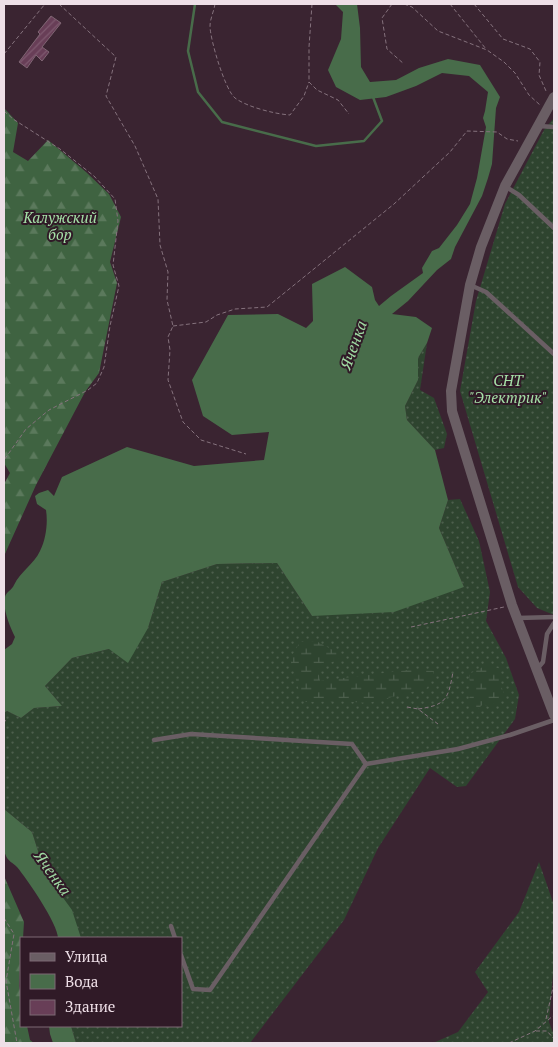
<svg xmlns="http://www.w3.org/2000/svg" width="558" height="1047" font-family="'PT Serif',serif">
	<style>
		.grass { fill: url(#grass-dots) }
		.forest { fill: url(#forest-firs) }
		.wetland { fill: url(#wetland-marsh) }
		.water { fill: #486c4a }
		.lines { fill: none; stroke-linecap: round; stroke-linejoin: round }
		.stream { stroke: #486c4a; stroke-width: 2.5 }
		.building { fill: url(#building-hatch); stroke: #7f6573 }
		.path { stroke: #85727d; stroke-width: 1; stroke-dasharray: 4 2.5; stroke-linecap: butt }
		.service { stroke: #6a5e64; stroke-width: 4.5 }
		.tertiary { stroke: #6a5e64; stroke-width: 10 }
		.labels { text-anchor: middle; dominant-baseline: central; stroke-width: 4; stroke-linejoin: round; paint-order: stroke }
		.park-label { font-size: 15px; font-style: italic; fill: #a5e0a7; stroke: #301a27 }
		.water-label { font-size: 16px; font-style: italic; fill: #9fdaa2; stroke: #301a27 }
	</style>
	<defs>
		<pattern id="grass-dots" width="8" height="8" patternUnits="userSpaceOnUse" patternTransform="scale(1.25)"><rect width="8" height="8" fill="#2e442f"/><path d="M2 2h.1M6 6h.1" fill="none" stroke="#4d5f4d" stroke-width="1.8" stroke-linecap="round"/></pattern>
		<pattern id="forest-firs" width="22" height="20" patternUnits="userSpaceOnUse" patternTransform="scale(1.25)"><rect width="22" height="20" fill="#3f6341"/><path d="M5 1l3.5 6h-7zM16 11l3.5 6h-7z" fill="#5b795c"/></pattern>
		<pattern id="wetland-marsh" width="20" height="14" patternUnits="userSpaceOnUse" patternTransform="scale(1.25)"><rect width="20" height="14" fill="#2e442f"/><path d="M1 5h8M5 5V1M11 12h8M15 12V8" fill="none" stroke="#4d5f4d"/></pattern>
		<pattern id="building-hatch" width="6" height="6" patternUnits="userSpaceOnUse" patternTransform="scale(1.25)"><rect width="6" height="6" fill="#683e57"/><path d="M-1 1l2-2M0 6l6-6M5 7l2-2" fill="none" stroke="#7e596f"/></pattern>
	</defs>
	<rect width="100%" height="100%" fill="#3a2431"/>
	<!-- grass -->
	<g class="grass">
		<path d="M554,118V615L537,608L518,587L460,391L476,301L505,204L544,130Z"/>
		<path d="M427,343L420,390L434,398L447,434L444,448L435,450L407,420L405,406L418,380V358Z"/>
		<path d="M460,499L479,541L490,592L486,621L506,658L519,695L515,719L466,786L457,787L430,768L378,848L344,920L250,1043H76L71,1026H181V938H81L56,887L45,873L32,832L4,809V713L7,711L21,718L34,708L62,706L45,686L72,658L109,649L148,628L162,582L217,564L277,563L312,616L464,587L439,528L448,500Z"/>
		<path d="M539,862L554,905V962L549,1022L554,1035V1043H433L458,1032L488,992L475,972L519,912Z"/>
	</g>
	<!-- forest -->
	<g class="forest">
		<path d="M4,108L18,123L13,152L28,161L48,140L86,172L109,194L121,217L110,262L117,283L99,373L85,392L36,485L4,556V484L10,473L4,463Z"/>
		<path d="M4,876L24,922L23,938H21L19,986L21,996V1026H27L30,1040L34,1043H4Z"/>
	</g>
	<!-- wetland -->
	<g class="wetland">
		<path d="M316,641L344,656L318,669L320,681L408,670L434,671L427,688L368,703L339,701L305,702C296,688 296,675 290,659L300,642Z"/>
		<path d="M487,665L501,669L500,683L505,696L489,707L483,704L476,711L467,705L471,693L469,674Z"/>
	</g>
	<!-- water -->
	<g class="water">
		<path d="M335,4H357L360,28L361,67L370,82L396,80L419,68L448,59L480,65L500,97L496,108L492,164L488,178L482,196L455,247L451,259L437,270L408,301L392,314L416,317L432,328L427,343L418,358V380L405,406L407,420L435,450L448,500L439,528L464,587L394,612L312,616L277,563L217,564L162,582L148,628L128,663L109,649L72,658L45,686L62,706L34,708L21,718L7,711L4,713V650L12,644L15,637C10,627 2,608 5,597C6,592 12,590 14,585C20,572 34,564 40,551C46,539 48,523 46,510L37,504L35,496L39,493L48,490L54,496L62,477L127,447L194,466L264,460L269,432L232,435L203,416L192,380L228,315L278,314L306,328L313,321L312,284L345,267L372,287L375,300L379,306L391,296L423,273L422,268L432,251L439,248L457,225L470,204L477,178L486,127L483,118L485,111L488,92L469,76L442,73L416,86L386,97L360,100L336,87L328,70L341,39L343,12Z"/>
		<path d="M4,809L32,832L45,873L72,910L81,938H58C58,924 27,879 17,867C13,863 8,861 6,856C1,845 4,822 4,809Z"/>
		<path d="M49,1026H71L76,1043H53L50,1034Z"/>
	</g>
	<g class="lines">
		<!-- stream -->
		<path class="stream" d="M195,4L188,51L198,92L222,122L316,146L364,141L382,121L373,97"/>
	</g>
	<!-- building -->
	<path class="building" d="M51,16L61,23L42,47L49,52L42,61L36,55L27,68L19,62L40,34L38,32Z"/>
	<g class="lines">
		<!-- path -->
		<g class="path">
			<path d="M59,4L116,57L106,96L135,146L158,199L160,245L168,272L167,300L173,326L168,337L170,350L168,380L183,422L201,440L246,454"/>
			<path d="M215,4C214,11 210,19 210,26C210,39 225,90 235,98C247,107 275,114 290,115L304,96L309,82"/>
			<path d="M312,4L309,47V82L317,90L338,100L349,114"/>
			<path d="M392,4L382,18L387,49L404,64"/>
			<path d="M404,4L412,7L438,31L487,50L504,62L515,73L529,95L540,105"/>
			<path d="M450,4L486,49"/>
			<path d="M474,4L503,39L530,49L540,62L539,75L546,91"/>
			<path d="M4,54L45,4"/>
			<path d="M4,111L13,119L60,149L94,176L115,199L118,221L113,265L119,286L110,326L104,367L97,383L88,390L49,410L26,429L4,460"/>
			<path d="M173,326L206,322L217,315L235,309L267,307L394,204L450,152L467,131L497,132L507,139L518,141"/>
			<path d="M411,627L504,607"/>
			<path d="M407,707L418,709L438,724"/>
			<path d="M418,709C447,705 448,699 453,672"/>
			<path d="M4,720L6,721"/>
			<path d="M4,918L14,934L6,981L17,1043"/>
			<path d="M546,1019L554,983"/>
			<path d="M536,1031H547L554,1039"/>
			<path d="M509,1043L535,1031L554,1015"/>
		</g>
		<!-- service -->
		<g class="service">
			<path d="M539,126L554,127"/>
			<path d="M506,187L519,195L554,228"/>
			<path d="M470,285L486,292L554,354"/>
			<path d="M518,618L554,617"/>
			<path d="M537,669L543,662L547,634L554,623"/>
			<path d="M154,740L191,734L352,744L366,764L458,749L510,735L554,720"/>
			<path d="M171,926L175,938"/>
			<path d="M181,955L193,989L210,990L366,764"/>
		</g>
		<!-- tertiary -->
		<path class="tertiary" d="M554,97L505,186L481,247L470,285L451,391L452,411L512,605L554,715"/>
	</g>
	<g class="labels">
		<!-- park labels -->
		<g class="park-label">
			<text x="60" y="217">Калужский<tspan x="60" dy="17">бор</tspan></text>
			<text x="508" y="380">СНТ<tspan x="508" dy="17">"Электрик"</tspan></text>
		</g>
		<!-- water labels -->
		<g class="water-label">
			<text transform="translate(353 345) rotate(-70)">Яченка</text>
			<text transform="translate(53 873) rotate(54)">Яченка</text>
		</g>
	</g>
	<!-- border -->
	<rect width="558" height="1047" fill="none" stroke="#eedfe7" stroke-width="10"/>
	<!-- legend -->
	<rect x="20" y="937" width="162" height="90" fill="#301a27" stroke="#7c6974"/>
	<rect x="30" y="953" width="25" height="8" fill="#6a5e64" stroke="#7c6974"/>
	<text x="65" y="962" font-size="15" fill="#eedfe7">Улица</text>
	<rect x="30" y="974" width="25" height="15" fill="#486c4a" stroke="#7c6974"/>
	<text x="65" y="987" font-size="15" fill="#eedfe7">Вода</text>
	<rect x="30" y="1000" width="25" height="15" fill="#683e57" stroke="#7c6974"/>
	<text x="65" y="1012" font-size="15" fill="#eedfe7">Здание</text>
</svg>
